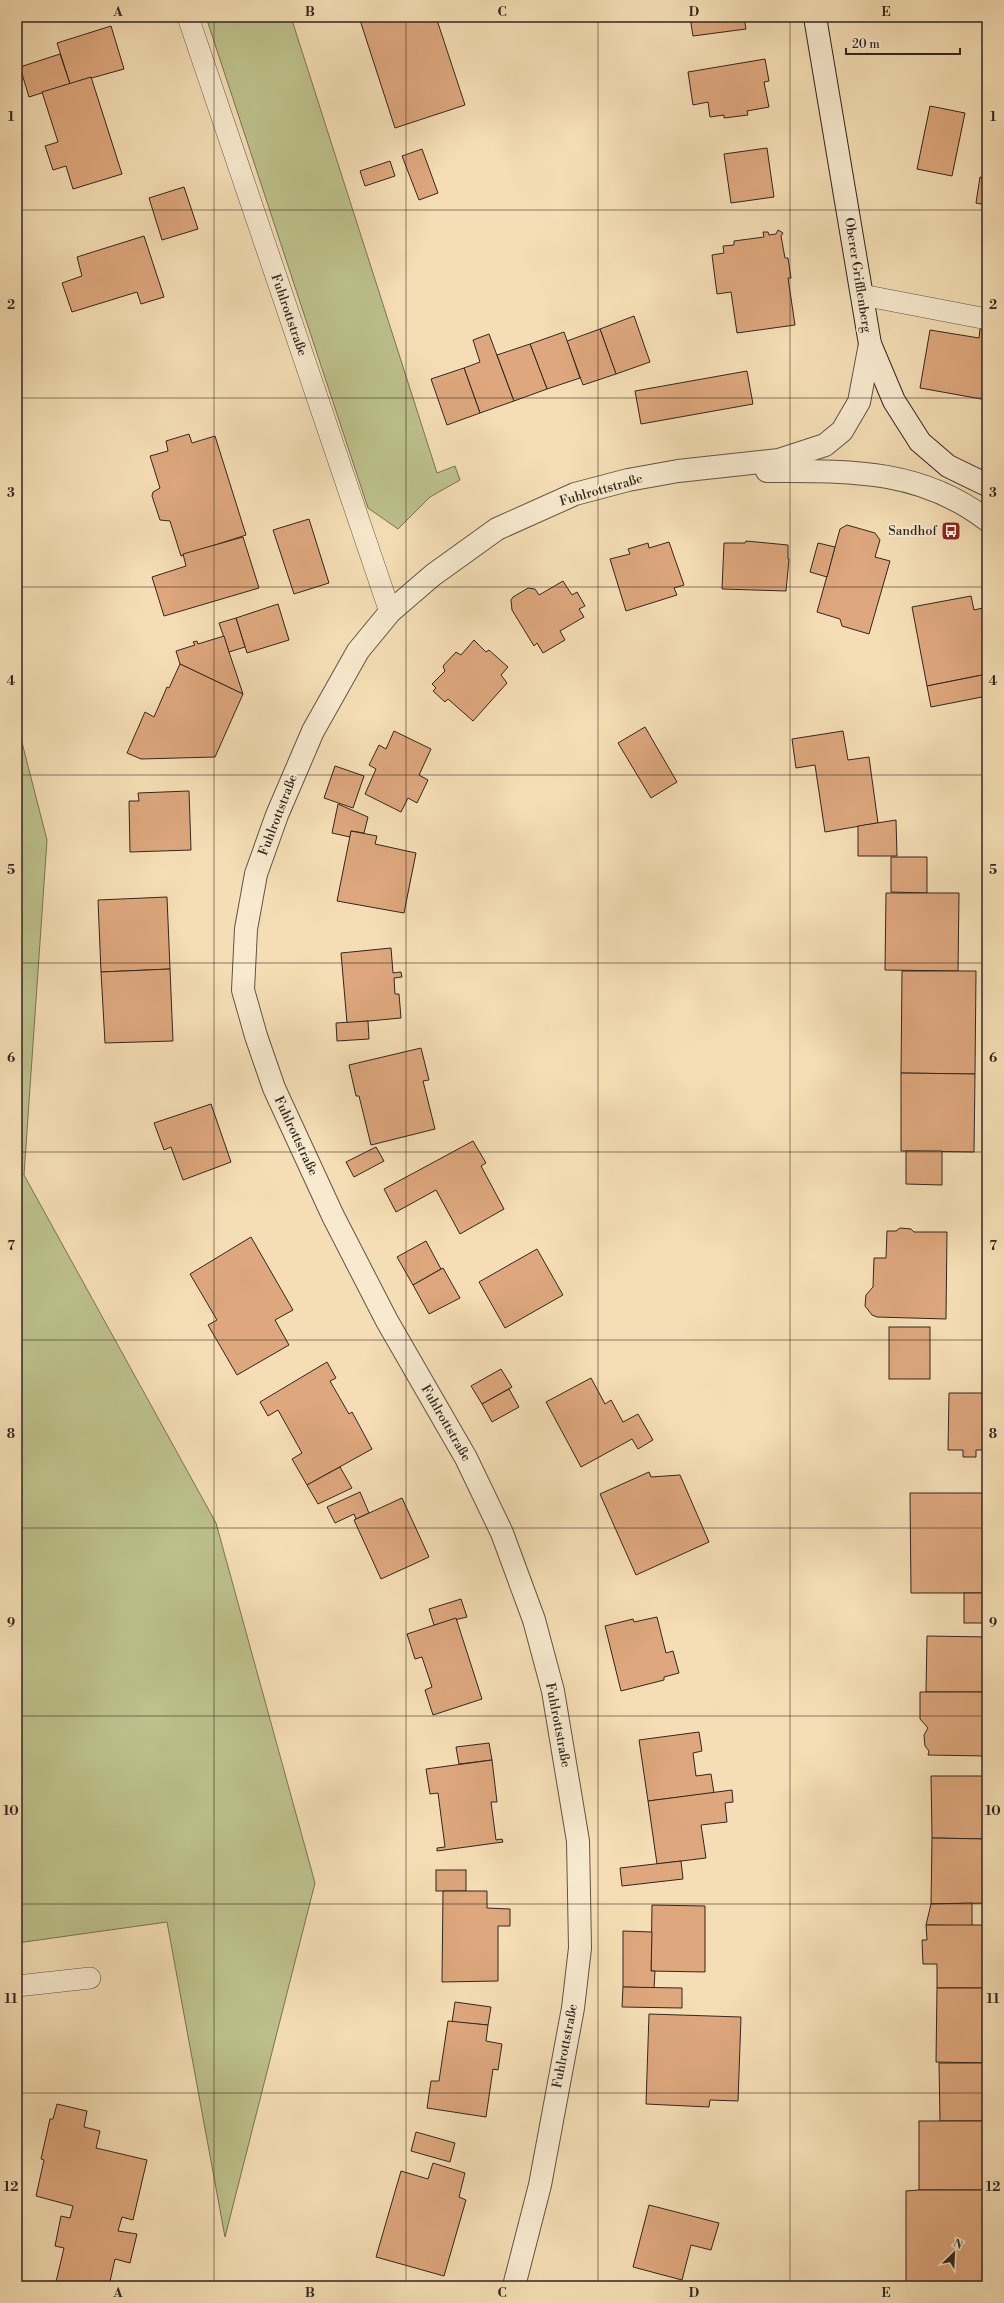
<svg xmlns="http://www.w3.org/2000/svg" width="1004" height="2303" font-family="'Libre Bodoni',serif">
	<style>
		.green { fill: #bdc18c; stroke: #787456 }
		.building { fill: #dea77d; stroke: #32261f }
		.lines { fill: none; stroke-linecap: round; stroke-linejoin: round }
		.lane-casing { stroke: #635444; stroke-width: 22 }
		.street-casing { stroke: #635444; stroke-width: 24 }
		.secondary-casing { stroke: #32261f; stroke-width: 24 }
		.lane { stroke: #f8eacf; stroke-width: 21 }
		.street { stroke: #f8eacf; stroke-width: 22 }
		.secondary { stroke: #f8eacf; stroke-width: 22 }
		.grid { fill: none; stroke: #32261f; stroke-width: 1; stroke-opacity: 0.55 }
		.labels { text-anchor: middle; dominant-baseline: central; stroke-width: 4; stroke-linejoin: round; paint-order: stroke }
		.street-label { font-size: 13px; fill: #32261f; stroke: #f8eacf }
		.poi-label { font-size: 13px; fill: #32261f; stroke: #f8eacf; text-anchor: end }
		.neatline { fill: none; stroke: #32261f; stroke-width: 1.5 }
		.grid-label { font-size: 13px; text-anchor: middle; font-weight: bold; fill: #32261f }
	</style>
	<rect width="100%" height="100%" fill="#f5deb5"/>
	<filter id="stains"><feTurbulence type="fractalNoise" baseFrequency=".005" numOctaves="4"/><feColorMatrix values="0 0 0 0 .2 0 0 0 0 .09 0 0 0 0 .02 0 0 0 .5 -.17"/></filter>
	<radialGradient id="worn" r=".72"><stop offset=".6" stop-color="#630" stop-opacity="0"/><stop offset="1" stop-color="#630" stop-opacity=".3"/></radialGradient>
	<!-- green -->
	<g class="green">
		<path d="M206,17H291L437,473L455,466L460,480L430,497L398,529L368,508Z"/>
		<path d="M17,723L47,840L24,1175L216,1523L315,1883L225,2237L167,1922L17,1943Z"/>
	</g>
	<!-- building -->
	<g class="building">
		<path d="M359,17H436L465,105L395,128Z"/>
		<path d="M690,17H744L746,29L693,36Z"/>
		<path d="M111,26L124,69L70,84L57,43Z"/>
		<path d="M60,54L70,84L29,97L20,67Z"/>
		<path d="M765,59L769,81L764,82L769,107L747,111L748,115L724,118V115L710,117L708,102L693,105L688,72Z"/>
		<path d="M91,77L122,174L73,189L66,166L53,170L45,146L58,142L42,92Z"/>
		<path d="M930,106L965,113L952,176L917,169Z"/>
		<path d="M767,148L774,197L731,203L724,154Z"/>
		<path d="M422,149L438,193L419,200L402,156Z"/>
		<path d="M390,161L395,176L365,186L360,171Z"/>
		<path d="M980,177L987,179V205L976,203Z"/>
		<path d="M184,187L198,229L162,240L149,198Z"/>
		<path d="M778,230L783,233L781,236L785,258H788L791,278H788L795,325L737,333L731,292L717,294L712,255L724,253L723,246L734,245V241L764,237L763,232H768L769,235L776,234Z"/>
		<path d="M144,236L164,297L141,304L137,292L72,312L62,283L82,276L77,257Z"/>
		<path d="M634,316L650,362L616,374L600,329Z"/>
		<path d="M600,329L616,374L583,385L567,341Z"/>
		<path d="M980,329L987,330V400L920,388L930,330L979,338Z"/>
		<path d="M564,332L580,378L547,389L530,344Z"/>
		<path d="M489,334L514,401L480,413L464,368L480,362L473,340Z"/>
		<path d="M530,344L547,389L514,401L497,355Z"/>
		<path d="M464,368L480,413L447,425L431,379Z"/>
		<path d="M747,371L753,404L641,424L635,391Z"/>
		<path d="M189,434L192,443L215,436L246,535L181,556L170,521L160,520L152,496L153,492L160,488L150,456L168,451L166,441Z"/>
		<path d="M309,519L329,583L294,594L273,530Z"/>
		<path d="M847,525L875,533L880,540L875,557L890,561L869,634L842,626L840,619L817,612L840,529Z"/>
		<path d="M243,537L259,588L164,616L152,577L186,566L183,554Z"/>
		<path d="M746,541L788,545V559H789L786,591L722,589L724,543H745Z"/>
		<path d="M669,542L684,585L674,588L677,595L626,611L610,559L630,554L628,549L648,543L649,548Z"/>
		<path d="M818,543L835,547L827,577L810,572Z"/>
		<path d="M563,581L572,595L577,592L585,606L579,609L584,617L560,631L565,640L543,653L537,643L534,646L512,610L511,600L513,597L528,588L535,589L539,595Z"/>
		<path d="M971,596L974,610L987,607V674L927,686L912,607Z"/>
		<path d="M278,604L289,640L247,653L236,618Z"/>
		<path d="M236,618L245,647L229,652L219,623Z"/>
		<path d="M224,636L229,652L243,694L180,664L176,651L195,645L193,642L197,641L198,644Z"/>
		<path d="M474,640L486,652L489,650L508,667L501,675L507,683L473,721L448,699L445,702L433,691L436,688L432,684L445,671L443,666L456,652L461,655Z"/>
		<path d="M180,664L243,694L215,757L141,759L127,753L145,712L154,717L167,687L169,688Z"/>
		<path d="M987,674V696L931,707L927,686Z"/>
		<path d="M645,727L677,782L651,798L618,743Z"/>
		<path d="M394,731L431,749L419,775L428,780L417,803L408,798L401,812L365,794L376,769L369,765L379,745L386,749Z"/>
		<path d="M843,731L848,760L869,757L878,823L825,832L815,765L796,768L792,739Z"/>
		<path d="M335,766L364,776L353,808L324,798Z"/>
		<path d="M189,791L191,850L130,852L129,801H139L138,793Z"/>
		<path d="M338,804L368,817L364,833L351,831L350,837L332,833Z"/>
		<path d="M896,820L897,856H858V826Z"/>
		<path d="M351,831L377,836L375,844L416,853L404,913L337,901Z"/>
		<path d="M891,857H927V893L891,892Z"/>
		<path d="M886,893H959L958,971L885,970Z"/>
		<path d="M167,897L170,969L101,972L98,900Z"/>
		<path d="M391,948L393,973L401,972L402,977L394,978L395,994H399L401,1018L347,1023L341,953Z"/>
		<path d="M170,969L173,1041L105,1043L101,972Z"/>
		<path d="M902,971H976L975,1074L901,1073Z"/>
		<path d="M368,1021L369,1039L337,1041L336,1023Z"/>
		<path d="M421,1048L429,1080L423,1081L435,1129L371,1145L359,1096H356L349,1065Z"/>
		<path d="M901,1073L975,1074L974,1152L901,1151Z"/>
		<path d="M211,1104L231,1162L183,1180L171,1147L164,1150L154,1123Z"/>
		<path d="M473,1141L486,1163L481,1166L504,1209L460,1234L436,1190L396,1212L384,1189Z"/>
		<path d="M376,1147L384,1161L354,1177L346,1162Z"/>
		<path d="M906,1151H942V1185L906,1184Z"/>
		<path d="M900,1228L911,1229L914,1232H947L946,1319L877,1317L872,1315L865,1306L866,1295L873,1287L874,1258H886L887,1231H896Z"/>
		<path d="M251,1237L293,1310L275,1320L289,1345L237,1375L208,1325L217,1320L190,1274Z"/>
		<path d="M426,1241L441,1269L413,1285L397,1257Z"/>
		<path d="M537,1249L563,1295L505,1328L479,1282Z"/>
		<path d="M443,1268L460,1298L429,1314L413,1285Z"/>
		<rect x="889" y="1327" width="41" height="52"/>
		<path d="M327,1362L336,1378L330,1381L349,1414L352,1412L372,1449L307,1485L292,1459L302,1453L278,1410L268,1416L260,1402Z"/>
		<path d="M501,1369L512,1387L482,1404L471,1386Z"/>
		<path d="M591,1378L605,1404L611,1400L623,1422L638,1414L653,1440L638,1449L632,1439L581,1467L546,1402Z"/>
		<path d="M509,1389L519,1407L492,1422L482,1404Z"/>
		<path d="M949,1393H987V1450H976V1457H963V1450H948Z"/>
		<path d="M340,1467L352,1488L318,1504L307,1485Z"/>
		<path d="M649,1472L651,1477L680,1475L709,1542L636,1575L600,1494Z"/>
		<path d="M360,1492L369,1513L356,1519L354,1514L335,1523L327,1507Z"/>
		<path d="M910,1493H987V1593H911Z"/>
		<path d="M402,1498L429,1557L381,1579L354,1520Z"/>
		<rect x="964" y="1593" width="23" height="30"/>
		<path d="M461,1599L467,1617L434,1625L429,1609Z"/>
		<path d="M657,1617L666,1653L673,1651L679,1673L664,1677V1680L621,1691L605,1626L633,1619L634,1622Z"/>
		<path d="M456,1618L482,1699L433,1715L425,1690L432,1687L422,1657L415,1659L407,1634Z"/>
		<path d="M927,1636L987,1637V1692H926Z"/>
		<path d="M920,1692H987V1756L928,1755L929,1751L925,1746L924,1735L928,1728L920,1719Z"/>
		<path d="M699,1732L702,1751L693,1753L696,1776L711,1774L714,1793L648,1801L639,1740Z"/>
		<path d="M489,1743L492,1760L459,1764L456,1747Z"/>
		<path d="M492,1760L497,1802H491L496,1840L502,1839L503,1842L437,1851V1848L445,1847L438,1793L430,1794L426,1769Z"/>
		<path d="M931,1776H987V1839L932,1838Z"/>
		<path d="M732,1790L733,1802L725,1803L727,1822L701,1825L706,1858L657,1864L648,1801Z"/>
		<path d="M932,1838L987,1839V1903L931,1904Z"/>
		<path d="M681,1861L683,1879L622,1886L620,1868Z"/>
		<rect x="436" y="1870" width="30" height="21"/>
		<path d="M443,1891H487V1908L510,1909V1926H498V1981L442,1982Z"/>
		<path d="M972,1903V1926L926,1925L931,1904Z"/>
		<path d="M652,1905L705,1906V1972L651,1971Z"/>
		<path d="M926,1925H987V1988H937V1964H923L922,1940H927Z"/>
		<path d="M623,1931L652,1932L651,1971H655L654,1988L623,1987Z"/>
		<path d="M623,1987L682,1988V2008L622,2007Z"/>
		<path d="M937,1988H987V2063L936,2062Z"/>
		<path d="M455,2002L491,2007L488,2025L452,2022Z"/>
		<path d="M649,2014L741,2017L738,2101L710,2100L709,2107L646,2104Z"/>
		<path d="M448,2021L488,2025L486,2041L502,2044L498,2070L493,2069L486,2117L427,2108L431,2081H439Z"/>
		<path d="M939,2063H987V2121H940Z"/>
		<path d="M57,2104L87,2111L84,2127L100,2131L96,2148L147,2160L133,2220L122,2217L118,2231L137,2234L130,2263L115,2259L109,2286H55L64,2248L55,2246L61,2216L70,2218L73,2206L36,2196L44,2160L41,2159L50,2119H53Z"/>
		<rect x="919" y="2121" width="68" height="69"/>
		<path d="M416,2132L455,2143L450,2162L411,2151Z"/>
		<path d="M433,2163L465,2173L459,2197L466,2200L444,2276L376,2257L401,2171L428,2179Z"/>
		<path d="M919,2190H987V2283L946,2286V2284L941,2283L906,2284V2191Z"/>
		<path d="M649,2205L719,2223L711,2250L691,2245L682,2280L633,2267Z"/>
		<path d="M941,2283V2286H905L906,2284Z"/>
	</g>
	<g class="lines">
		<defs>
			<g id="lane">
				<path d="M188,17L390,612"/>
				<path d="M862,295L987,319"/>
				<path d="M17,1986L90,1978"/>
			</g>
			<g id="street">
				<path d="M767,471C847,471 919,468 987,520"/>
				<path d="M514,2286L540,2185L573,2008L580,1948L578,1841L553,1691L534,1620L502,1533L466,1458L387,1321L333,1216L274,1088L256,1036L243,990L246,929L256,874L277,815L313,731L358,651L390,612L433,575L497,529L575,494L628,480L678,471L779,460L825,445L842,431L859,402L870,344"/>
			</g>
			<path id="secondary" d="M815,17L870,344L894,401L920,442L948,466L987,485"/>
		</defs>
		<!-- lane casing -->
		<use href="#lane" class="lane-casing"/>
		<!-- street casing -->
		<use href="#street" class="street-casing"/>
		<!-- secondary casing -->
		<use href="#secondary" class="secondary-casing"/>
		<!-- lane -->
		<use href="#lane" class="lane"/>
		<!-- street -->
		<use href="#street" class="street"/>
		<!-- secondary -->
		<use href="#secondary" class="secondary"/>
	</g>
	<!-- grid -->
	<path class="grid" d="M214,17V2286M406,17V2286M598,17V2286M790,17V2286M17,210H987M17,398H987M17,587H987M17,775H987M17,963H987M17,1152H987M17,1340H987M17,1528H987M17,1716H987M17,1904H987M17,2093H987"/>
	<!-- icons -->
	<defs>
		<symbol id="bus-square" viewBox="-11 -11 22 22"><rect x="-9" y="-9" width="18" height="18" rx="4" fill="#8f2418" stroke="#f8eacf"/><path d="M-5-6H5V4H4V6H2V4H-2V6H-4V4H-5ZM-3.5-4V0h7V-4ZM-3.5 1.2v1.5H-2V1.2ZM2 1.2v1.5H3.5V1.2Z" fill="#fff"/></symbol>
	</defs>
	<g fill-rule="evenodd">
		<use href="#bus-square" x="940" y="520" width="22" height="22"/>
	</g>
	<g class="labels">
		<!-- street labels -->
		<g class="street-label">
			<text transform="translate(858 275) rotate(81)">Oberer Grifflenberg</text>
			<text transform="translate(289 315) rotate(71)">Fuhlrottstraße</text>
			<text transform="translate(601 490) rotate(-16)">Fuhlrottstraße</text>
			<text transform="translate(278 815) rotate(-69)">Fuhlrottstraße</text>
			<text transform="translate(296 1136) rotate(65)">Fuhlrottstraße</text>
			<text transform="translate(446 1423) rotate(60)">Fuhlrottstraße</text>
			<text transform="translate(558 1725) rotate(79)">Fuhlrottstraße</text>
			<text transform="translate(565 2046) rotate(-79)">Fuhlrottstraße</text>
		</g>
		<!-- poi labels -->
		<g class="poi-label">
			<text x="937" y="531">Sandhof</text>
		</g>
	</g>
	<!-- margin -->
	<rect width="1004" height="2303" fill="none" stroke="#f5deb5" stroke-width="44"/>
	<!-- north arrow -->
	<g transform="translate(954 2253) rotate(24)" stroke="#f8eacf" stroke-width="3" paint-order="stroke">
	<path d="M0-3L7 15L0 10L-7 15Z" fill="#32261f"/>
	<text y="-6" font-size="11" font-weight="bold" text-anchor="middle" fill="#32261f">N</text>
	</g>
	<!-- scale -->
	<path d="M846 48v6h114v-6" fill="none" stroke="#32261f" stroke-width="2"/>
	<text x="852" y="48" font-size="12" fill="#32261f" stroke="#f8eacf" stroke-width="3" paint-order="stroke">20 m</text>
	<rect x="22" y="22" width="960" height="2259" class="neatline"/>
	<g class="grid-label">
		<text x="118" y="16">A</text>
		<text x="310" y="16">B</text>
		<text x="502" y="16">C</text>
		<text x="694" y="16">D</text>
		<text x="886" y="16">E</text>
		<text x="11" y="121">1</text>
		<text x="993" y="121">1</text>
		<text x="11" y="309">2</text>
		<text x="993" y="309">2</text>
		<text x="11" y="497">3</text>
		<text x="993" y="497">3</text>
		<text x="11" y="685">4</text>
		<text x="993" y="685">4</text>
		<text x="11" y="874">5</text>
		<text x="993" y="874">5</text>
		<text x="11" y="1062">6</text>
		<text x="993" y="1062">6</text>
		<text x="11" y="1250">7</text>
		<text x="993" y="1250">7</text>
		<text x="11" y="1438">8</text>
		<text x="993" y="1438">8</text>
		<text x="11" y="1627">9</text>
		<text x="993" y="1627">9</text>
		<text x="11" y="1815">10</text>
		<text x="993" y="1815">10</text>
		<text x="11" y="2003">11</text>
		<text x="993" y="2003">11</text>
		<text x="11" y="2191">12</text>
		<text x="993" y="2191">12</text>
		<text x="118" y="2297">A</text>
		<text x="310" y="2297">B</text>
		<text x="502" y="2297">C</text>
		<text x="694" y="2297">D</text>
		<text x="886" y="2297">E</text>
	</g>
	<rect width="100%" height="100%" filter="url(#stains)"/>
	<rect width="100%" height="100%" fill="url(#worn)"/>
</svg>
